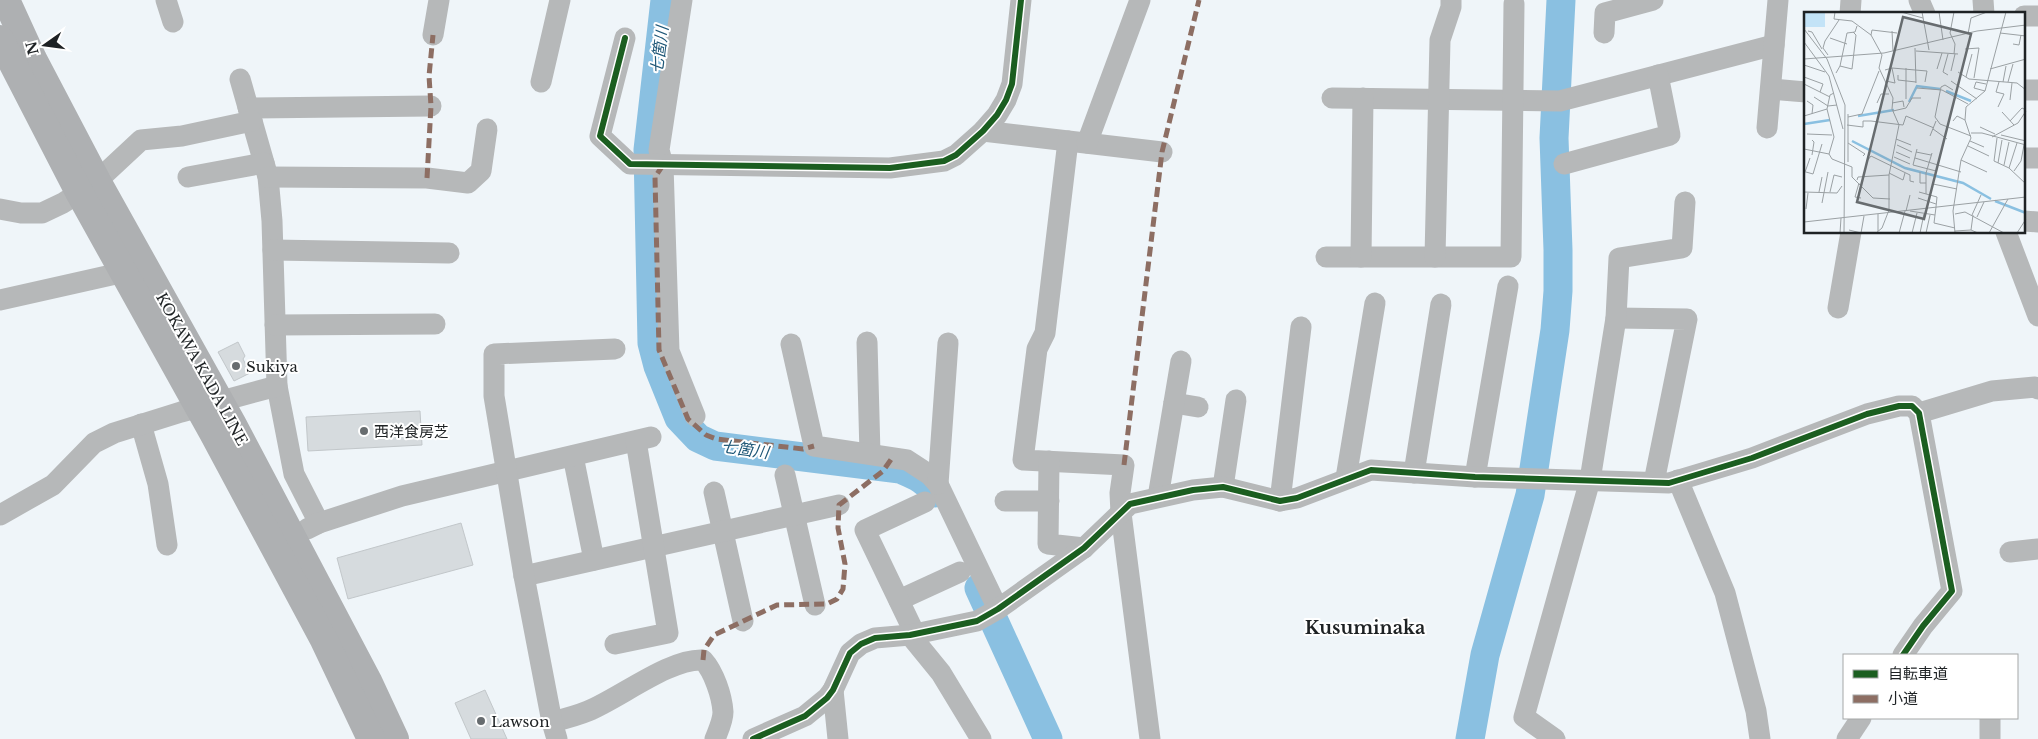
<svg xmlns="http://www.w3.org/2000/svg" width="2038" height="739" font-family="'Libre Baskerville','Noto Sans JP',serif">
	<style>
		.lines { fill: none; stroke-linecap: round; stroke-linejoin: round }
		.river { stroke: #8ac0e1; stroke-width: 29 }
		.building { fill: #d6dbde; stroke: #c2c7ca }
		.minor { stroke: #b6b8b9; stroke-width: 21 }
		.major { stroke: #aeb0b2; stroke-width: 28 }
		.quiet { stroke: #8d6e63; stroke-width: 5; stroke-dasharray: 10 5; stroke-linecap: butt }
		.cycleway-casing { stroke: #fff; stroke-width: 9 }
		.cycleway { stroke: #1b5e20; stroke-width: 6 }
		.poi-dot { fill: #676c6f; stroke: #fff; stroke-width: 2 }
		.labels { text-anchor: middle; dominant-baseline: central; stroke-width: 4; stroke-linejoin: round; paint-order: stroke }
		.poi-label { font-size: 15px; fill: #1e2224; stroke: #fff; text-anchor: start }
		.street-label { font-size: 15px; fill: #1e2224; stroke: #fff }
		.water-label { font-size: 16px; font-style: italic; fill: #1e5777; stroke: #fff }
		.quarter-label { font-size: 18px; font-weight: bold; fill: #1e2224; stroke: #fff }
		.inset-river { fill: none; stroke: #8ac0e1; stroke-width: 2.5 }
		.inset-road { fill: none; stroke: #9ba1a4; stroke-width: 1 }
		.view { fill: #676c6f; fill-opacity: 0.15; stroke: #676c6f; stroke-width: 2.5 }
		.inset-edge { fill: none; stroke: #1e2224; stroke-width: 2.5 }
	</style>
	<rect width="100%" height="100%" fill="#eff5f9"/>
	<g class="lines">
		<!-- river -->
		<g class="river">
			<path d="M665,0L648,150L652,343L658,366L679,418L698,438L715,446L900,469C914,475 927,480 935,493"/>
			<path d="M979,588L1048,739"/>
			<path d="M1470,739L1485,655L1530,495L1555,330L1558,291V250L1554,138L1561,0"/>
		</g>
	</g>
	<!-- building -->
	<g class="building">
		<path d="M238,342L245,356L243,359L250,373L234,381L218,352Z"/>
		<path d="M420,411L422,445L308,451L306,417Z"/>
		<path d="M461,523L473,565L348,599L337,558Z"/>
		<path d="M485,690L507,739H471L455,703Z"/>
	</g>
	<g class="lines">
		<!-- minor -->
		<g class="minor">
			<path d="M166,0L173,22"/>
			<path d="M682,0L659,150L663,165L669,351L695,416"/>
			<path d="M1919,0L1925,14"/>
			<path d="M1983,0L1984,14"/>
			<path d="M1850,14L1851,0"/>
			<path d="M2024,16H2038"/>
			<path d="M1604,33L1605,13L1653,0"/>
			<path d="M433,35L439,0"/>
			<path d="M625,38L600,136L630,164L890,168L944,161L956,155L983,131L997,115L1006,100L1012,84L1021,0"/>
			<path d="M240,79L268,177L272,221L277,386L294,474L319,523"/>
			<path d="M541,82L560,0"/>
			<path d="M1771,89L1806,92"/>
			<path d="M2024,90H2038"/>
			<path d="M1332,98L1560,101L1774,45"/>
			<path d="M248,108L431,106"/>
			<path d="M1767,128L1778,0"/>
			<path d="M983,131L1162,152"/>
			<path d="M1068,141L1045,333L1037,349L1023,460L1124,465L1120,493L1121,513L1150,739"/>
			<path d="M1087,143L1140,0"/>
			<path d="M2024,158H2038"/>
			<path d="M1564,164L1670,135L1658,75"/>
			<path d="M188,177L264,163"/>
			<path d="M268,177L427,178L468,183L481,171L487,129"/>
			<path d="M0,209L21,213H42L63,203L97,181L141,140L182,136L252,121"/>
			<path d="M2024,221L2038,222"/>
			<path d="M2006,232L2038,316"/>
			<path d="M273,250L449,253"/>
			<path d="M1326,257H1511L1514,4"/>
			<path d="M1361,257L1363,98"/>
			<path d="M1435,257L1440,40L1451,7V0"/>
			<path d="M0,300L138,269"/>
			<path d="M1838,308L1851,232"/>
			<path d="M1616,318L1687,319L1654,482"/>
			<path d="M275,325L435,324"/>
			<path d="M867,342L870,454"/>
			<path d="M791,344L814,446L907,460L930,475L938,484L998,609"/>
			<path d="M1174,403L1198,407"/>
			<path d="M1919,413L1992,391L2035,387L2038,389"/>
			<path d="M141,424L158,484L167,545"/>
			<path d="M573,456L594,560"/>
			<path d="M1049,461L1048,544L1084,548"/>
			<path d="M1414,473L1441,304"/>
			<path d="M785,475L815,605"/>
			<path d="M1475,477L1508,286"/>
			<path d="M1346,478L1375,303"/>
			<path d="M1678,480L1725,593L1756,711L1760,739"/>
			<path d="M938,484L948,343"/>
			<path d="M1223,487L1236,400"/>
			<path d="M714,492L743,621"/>
			<path d="M1158,497L1181,361"/>
			<path d="M1005,501H1049"/>
			<path d="M1280,501L1301,327"/>
			<path d="M0,515L53,485L94,443L114,433L181,412L277,386"/>
			<path d="M307,529L319,523L402,496L651,437"/>
			<path d="M2010,552L2038,549"/>
			<path d="M524,576L839,505"/>
			<path d="M899,600L960,572"/>
			<path d="M915,634L865,530L925,502"/>
			<path d="M910,635L941,673L981,739"/>
			<path d="M615,644L668,633L636,441"/>
			<path d="M833,690L838,739"/>
			<path d="M1990,718V739"/>
			<path d="M552,722C564,719 576,716 588,711C620,698 670,658 703,660C714,672 722,696 723,712C723,721 718,731 715,739"/>
			<path d="M557,739L552,722L524,576L494,396V354L615,349"/>
			<path d="M753,739L805,716L827,698L833,690L850,653L861,644L875,638L910,635L977,621L998,609L1084,548L1130,504L1193,490L1223,487L1280,501L1297,498L1371,470L1475,477L1669,483L1752,458L1867,414L1899,406H1912L1919,413L1952,591L1923,626L1903,655"/>
			<path d="M1555,739L1524,717L1590,480L1616,318L1619,258L1682,248L1685,202"/>
			<path d="M1847,739L1861,718"/>
		</g>
		<!-- major -->
		<g class="major">
			<path d="M6,0L33,59L97,181L232,423L368,681L395,739"/>
			<path d="M0,39L80,194L213,433L324,640L371,739"/>
		</g>
		<!-- quiet -->
		<g class="quiet">
			<path d="M663,165L655,177L659,350L688,419L706,435L716,439L803,449L814,446"/>
			<path d="M427,178L431,106L429,76L433,35"/>
			<path d="M1124,465L1162,152L1199,0"/>
			<path d="M703,660L704,650L714,635L777,605L827,604L837,599L843,589L845,564L838,528L839,505L883,471L892,458"/>
		</g>
		<defs>
			<g id="cycleway">
				<path d="M625,38L600,136L630,164L890,168L944,161L956,155L983,131L997,115L1006,100L1012,84L1021,0"/>
				<path d="M753,739L805,716L827,698L833,690L850,653L861,644L875,638L910,635L977,621L998,609L1084,548L1130,504L1193,490L1223,487L1280,501L1297,498L1371,470L1475,477L1669,483L1752,458L1867,414L1899,406H1912L1919,413L1952,591L1923,626L1903,655"/>
			</g>
		</defs>
		<!-- cycleway casing -->
		<use href="#cycleway" class="cycleway-casing"/>
		<!-- cycleway -->
		<use href="#cycleway" class="cycleway"/>
	</g>
	<!-- markers -->
	<g class="poi-dot">
		<circle cx="236" cy="366" r="5"/>
		<circle cx="364" cy="431" r="5"/>
		<circle cx="481" cy="721" r="5"/>
	</g>
	<g class="labels">
		<!-- poi labels -->
		<g class="poi-label">
			<text x="246" y="366">Sukiya</text>
			<text x="374" y="431">西洋食房芝</text>
			<text x="491" y="721">Lawson</text>
		</g>
		<!-- street labels -->
		<g class="street-label">
			<text transform="translate(202 369) rotate(61)">KOKAWA KADA LINE</text>
		</g>
		<!-- water labels -->
		<g class="water-label">
			<text transform="translate(659 50) rotate(-83)">七箇川</text>
			<text transform="translate(745 449) rotate(8)">七箇川</text>
		</g>
		<!-- quarter labels -->
		<g class="quarter-label">
			<text x="1365" y="628">Kusuminaka</text>
		</g>
	</g>
	<!-- overview -->
	<g transform="translate(1804 12)">
		<rect width="221" height="221" fill="#eff5f9"/>
		<path d="M0,0H21V15H0Z" fill="#c3e3f7"/>
		<path class="inset-river" d="M142,79L167,89M105,90L113,74L136,77M54,104L90,98M0,112L26,108M48,129L101,156L159,171L187,187M191,189L222,201"/>
		<path class="inset-road" d="M31,0L30,7L48,9L67,23L78,43L75,56L89,86L88,97L95,113L85,163V198L78,216L72,221M97,0L119,6M118,0L125,38M135,0L139,28M150,0L146,21L151,32L150,42M0,17L23,47L41,93L40,221M4,19L8,20L18,37M88,19L89,39M196,21L222,24M164,22L167,6L183,0M67,23L68,18L93,21M26,26L43,32M0,30L25,64L39,117M209,32L215,33L217,23M111,36L112,71M161,37L175,36L170,66M112,39L154,42M24,43L19,36L21,29L35,8M0,47L80,41L173,19L222,13M0,53L21,60M36,54L43,21L51,20L53,14M133,57L138,41M186,57L222,47M81,58L88,56L123,59L121,70M147,59L151,42M154,60L165,67L213,71L222,78M32,61L36,54L48,57L52,23L49,20M94,63V68L112,70M144,63L139,60L144,42M0,65L19,72L16,80M162,65L168,42M82,69L91,71L88,56M147,69L173,87M199,70L202,54M204,70L209,52M0,72L26,85M113,76L138,78L164,92M149,78L141,73L137,75L131,105L136,112L167,124M181,79L170,76L172,70L182,72M10,85L24,94L33,93M102,87V56M206,88L208,71M3,89L9,93L8,102M73,91L77,82H85M88,91L99,89L100,95M194,95L200,82L192,80L195,70M89,99L102,96L108,86H117M198,100L210,113M0,104L23,97M44,105L58,102L75,59M149,109L153,104L161,108M206,109L218,96L222,98M43,113L59,115V109H67L99,113L102,104L130,116M176,115L191,122M129,117L143,127M167,121H178L222,133M3,122L28,123M197,123L222,129M126,124L132,109M188,125L214,111L222,99M193,126L190,149L205,156L213,131M92,127L107,133M166,129L180,135M44,131L61,142L59,144M93,133L108,140M164,134L185,144M0,137L25,142L28,147L48,155V165L69,186L86,187M113,137L109,153L132,159M92,140L106,146M112,140L127,143M25,142L30,125L23,97L26,83L30,81M8,143L10,130L8,128M90,145L106,152M111,146L157,160M157,148L183,160M63,149L67,144L106,163V169L110,170M44,150V102M194,151L198,128M200,153L205,130M205,156L222,172M210,159L217,149L220,133M2,160L9,162L18,132M116,160V171H122M85,161L99,168L101,161M0,163L6,146M53,168L54,165L85,163M55,171L51,185L57,186M129,172L153,177M0,180L33,181L38,174M15,180L18,165M26,180L30,163L38,165M115,180L133,185L132,195M122,182V161L128,141M114,186L132,192M18,191L24,160M132,195L130,211L151,216M2,197L4,181M102,199L106,183M106,199L131,203M151,202L161,200L200,221M168,203L177,183M169,203L167,218L174,221M173,205L180,190M0,210L222,185M45,218L57,221L60,204M74,219V202M151,219L167,218M36,221L37,206M95,221L101,199M108,221L113,201M116,221L120,202M122,221L126,203M151,221L149,199L157,148L167,126L161,108L162,95L181,79L202,0M185,221L204,187M213,221L222,207"/>
		<path class="view" d="M99,5L167,22L120,207L53,190Z"/>
		<rect width="221" height="221" class="inset-edge"/>
	</g>
	<!-- legend -->
	<rect x="1843" y="654" width="175" height="65" fill="#ffffff" stroke="#a5a7a7"/>
	<rect x="1853" y="670" width="25" height="8" fill="#1b5e20" stroke="#a5a7a7"/>
	<text x="1888" y="679" font-size="15" fill="#1e2224">自転車道</text>
	<rect x="1853" y="695" width="25" height="8" fill="#8d6e63" stroke="#a5a7a7"/>
	<text x="1888" y="704" font-size="15" fill="#1e2224">小道</text>
	<!-- north arrow -->
	<g transform="translate(45 45) rotate(256)" stroke="#ffffff" stroke-width="4" paint-order="stroke">
	<path d="M0-4L9 19L0 12L-9 19Z" fill="#1e2224"/>
	<text y="-8" font-size="14" font-weight="bold" text-anchor="middle" fill="#1e2224">N</text>
	</g>
</svg>
